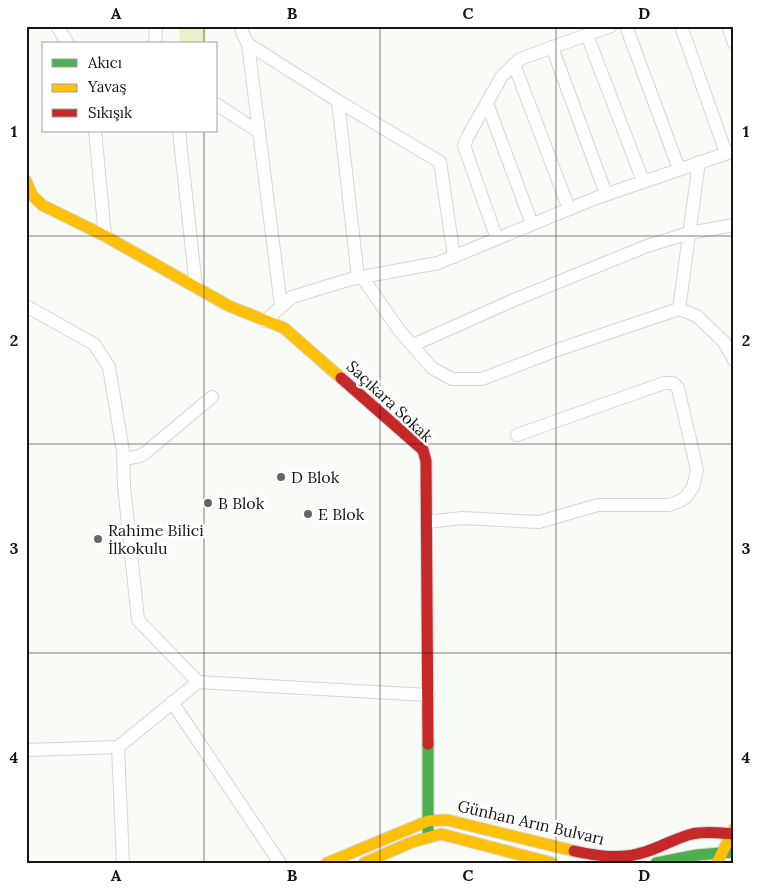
<svg xmlns="http://www.w3.org/2000/svg" width="760" height="889" font-family="Lora,serif">
	<style>
		.green { fill: #e5f3ca }
		.lines { fill: none; stroke-linecap: round; stroke-linejoin: round }
		.street-casing { stroke: #d6d6d4; stroke-width: 14 }
		.fast-casing { stroke: #d6d6d4; stroke-width: 13 }
		.slow-casing { stroke: #d6d6d4; stroke-width: 13 }
		.jam-casing { stroke: #d6d6d4; stroke-width: 13 }
		.street { stroke: #fefefe; stroke-width: 12 }
		.fast { stroke: #4caf50; stroke-width: 11 }
		.slow { stroke: #ffc107; stroke-width: 11 }
		.jam { stroke: #c62828; stroke-width: 11 }
		.grid { fill: none; stroke: #151614; stroke-width: 1; stroke-opacity: 0.55 }
		.poi-dot { fill: #656663; stroke: #fff; stroke-width: 2 }
		.labels { text-anchor: middle; dominant-baseline: central; stroke-width: 5; stroke-linejoin: round; paint-order: stroke }
		.street-label { font-size: 16px; fill: #151614; stroke: #fff }
		.poi-label { font-size: 16px; fill: #151614; stroke: #fff; text-anchor: start }
		.neatline { fill: none; stroke: #151614; stroke-width: 2 }
		.grid-label { font-size: 16px; text-anchor: middle; font-weight: bold; fill: #151614 }
	</style>
	<rect width="100%" height="100%" fill="#f9fbf7"/>
	<!-- green -->
	<path class="green" d="M179,26H205L206,44H180Z"/>
	<g class="lines">
		<defs>
			<g id="street">
				<path d="M57,26L68,44"/>
				<path d="M241,26L243,34L248,44"/>
				<path d="M626,26L679,169"/>
				<path d="M681,26L726,153"/>
				<path d="M728,26L734,43"/>
				<path d="M587,35L643,181"/>
				<path d="M155,44L156,26"/>
				<path d="M552,47L606,194"/>
				<path d="M514,64L569,209"/>
				<path d="M487,103L532,224"/>
				<path d="M216,104L259,132"/>
				<path d="M95,131L105,236"/>
				<path d="M179,131L196,287"/>
				<path d="M497,239L464,146L468,136L502,76L520,59L611,26"/>
				<path d="M362,277L399,330L432,368L452,379H482L560,349L679,309L697,316L724,342L734,360"/>
				<path d="M358,278L338,101L440,162L454,257"/>
				<path d="M26,306L94,344L109,367L123,451L124,486L138,620L198,682"/>
				<path d="M281,306L248,44L338,101"/>
				<path d="M679,309L699,162"/>
				<path d="M265,321L292,297L351,279L438,263L596,198L734,151"/>
				<path d="M413,345L514,300L647,246L689,233L734,225"/>
				<path d="M124,459L140,456L145,453L212,397"/>
				<path d="M427,522L462,518L539,522L598,505H669L680,501L686,497L693,487L697,470L678,388L673,383H664L517,435"/>
				<path d="M172,702L280,863"/>
				<path d="M118,747L123,863"/>
				<path d="M26,750L118,747L198,682L428,695"/>
			</g>
			<g id="fast">
				<path d="M428,744V836"/>
				<path d="M656,863L697,855L733,852"/>
			</g>
			<g id="slow">
				<path d="M26,181L32,195L42,205L105,236L229,306L284,328L341,378"/>
				<path d="M327,863L428,821L447,820L574,851"/>
				<path d="M364,863L412,842L441,834L552,863"/>
				<path d="M717,863L734,829"/>
			</g>
			<g id="jam">
				<path d="M341,378L423,450L426,461L428,744"/>
				<path d="M574,851C597,856 622,860 645,852C661,847 676,838 692,834C706,831 720,833 734,834"/>
			</g>
		</defs>
		<!-- street casing -->
		<use href="#street" class="street-casing"/>
		<!-- fast casing -->
		<use href="#fast" class="fast-casing"/>
		<!-- slow casing -->
		<use href="#slow" class="slow-casing"/>
		<!-- jam casing -->
		<use href="#jam" class="jam-casing"/>
		<!-- street -->
		<use href="#street" class="street"/>
		<!-- fast -->
		<use href="#fast" class="fast"/>
		<!-- slow -->
		<use href="#slow" class="slow"/>
		<!-- jam -->
		<use href="#jam" class="jam"/>
	</g>
	<!-- grid -->
	<path class="grid" d="M204,26V44M380,26V863M556,26V863M204,131V863M26,236H734M26,444H734M26,653H734"/>
	<!-- markers -->
	<g class="poi-dot">
		<circle cx="281" cy="477" r="5"/>
		<circle cx="208" cy="503" r="5"/>
		<circle cx="308" cy="514" r="5"/>
		<circle cx="98" cy="539" r="5"/>
	</g>
	<g class="labels">
		<!-- street labels -->
		<g class="street-label">
			<text transform="translate(390 401) rotate(43)">Saçıkara Sokak</text>
			<text transform="translate(531 822) rotate(13)">Günhan Arın Bulvarı</text>
		</g>
		<!-- poi labels -->
		<g class="poi-label">
			<text x="291" y="477">D Blok</text>
			<text x="218" y="503">B Blok</text>
			<text x="318" y="514">E Blok</text>
			<text x="108" y="530">Rahime Bilici<tspan x="108" dy="18">İlkokulu</tspan></text>
		</g>
	</g>
	<!-- border -->
	<rect width="760" height="889" fill="none" stroke="#ffffff" stroke-width="55"/>
	<!-- legend -->
	<rect x="42" y="42" width="175" height="90" fill="#ffffff" stroke="#a1a2a1"/>
	<rect x="52" y="59" width="25" height="8" fill="#4caf50" stroke="#a1a2a1"/>
	<text x="88" y="68" font-size="15" fill="#151614">Akıcı</text>
	<rect x="52" y="84" width="25" height="8" fill="#ffc107" stroke="#a1a2a1"/>
	<text x="88" y="92" font-size="15" fill="#151614">Yavaş</text>
	<rect x="52" y="109" width="25" height="8" fill="#c62828" stroke="#a1a2a1"/>
	<text x="88" y="118" font-size="15" fill="#151614">Sıkışık</text>
	<rect x="28" y="28" width="704" height="834" class="neatline"/>
	<g class="grid-label">
		<text x="116" y="19">A</text>
		<text x="292" y="19">B</text>
		<text x="468" y="19">C</text>
		<text x="644" y="19">D</text>
		<text x="14" y="137">1</text>
		<text x="746" y="137">1</text>
		<text x="14" y="346">2</text>
		<text x="746" y="346">2</text>
		<text x="14" y="554">3</text>
		<text x="746" y="554">3</text>
		<text x="14" y="763">4</text>
		<text x="746" y="763">4</text>
		<text x="116" y="881">A</text>
		<text x="292" y="881">B</text>
		<text x="468" y="881">C</text>
		<text x="644" y="881">D</text>
	</g>
</svg>
